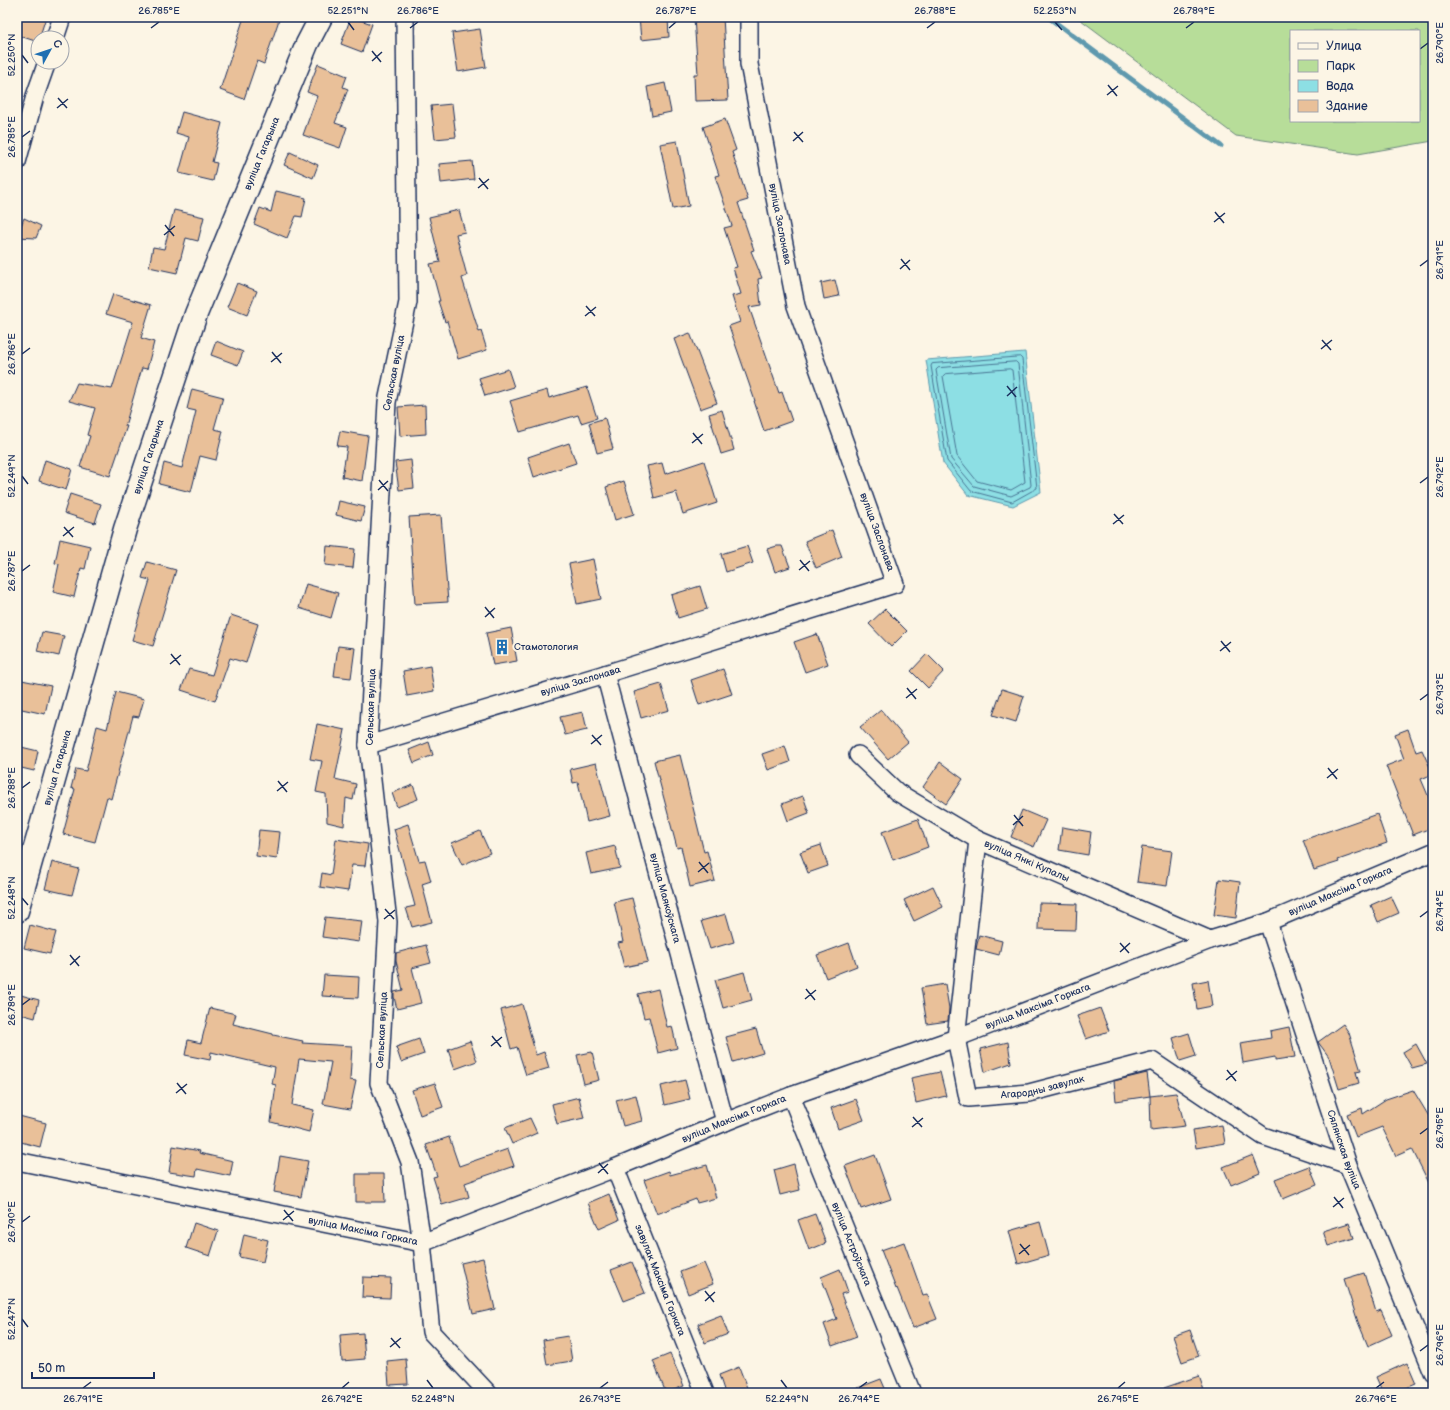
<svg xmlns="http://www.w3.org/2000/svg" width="1450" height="1410" font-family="'Balsamiq Sans',sans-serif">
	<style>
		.green { fill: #b7dd99; stroke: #69867c; fill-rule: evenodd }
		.water { fill: #8ddfe4; stroke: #5f99ae }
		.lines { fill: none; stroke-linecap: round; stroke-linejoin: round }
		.shore { stroke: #497594; stroke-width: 1 }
		.stream { stroke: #5f99ae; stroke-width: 5 }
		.building { fill: #e9c099; stroke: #1b2f5e }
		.street-casing { stroke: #1b2f5e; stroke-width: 20 }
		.secondary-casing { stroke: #1b2f5e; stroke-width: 25 }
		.street { stroke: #fcf5e5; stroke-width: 17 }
		.secondary { stroke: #fcf5e5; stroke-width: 22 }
		.ticks { fill: none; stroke: #1b2f5e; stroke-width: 1.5 }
		.labels { text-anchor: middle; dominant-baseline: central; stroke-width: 4; stroke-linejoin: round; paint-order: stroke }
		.street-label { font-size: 10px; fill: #1b2f5e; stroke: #fcf5e5 }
		.poi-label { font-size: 10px; fill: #1b2f5e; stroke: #fcf5e5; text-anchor: start }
		.neatline { fill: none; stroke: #1b2f5e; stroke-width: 1.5 }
		.ticks-label { font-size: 10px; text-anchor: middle; fill: #1b2f5e }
	</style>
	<rect width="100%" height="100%" fill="#fcf5e5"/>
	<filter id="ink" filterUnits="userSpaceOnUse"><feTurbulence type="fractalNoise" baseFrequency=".025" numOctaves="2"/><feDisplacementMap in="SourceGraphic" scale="8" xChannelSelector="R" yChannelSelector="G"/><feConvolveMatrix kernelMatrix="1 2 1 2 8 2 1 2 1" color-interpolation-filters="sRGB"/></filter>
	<g filter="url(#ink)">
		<!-- green -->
		<path class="green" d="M1077,17H1433V141L1358,154L1236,136ZM1291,31H1419V121H1291Z"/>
		<!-- water -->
		<path class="water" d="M1025,352L1041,492L1013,506L968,495L943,463L926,360Z"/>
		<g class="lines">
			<!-- shore -->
			<g class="shore">
				<path d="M1020,357L1022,359L1037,488L1012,502L971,491L947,461L931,366L932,364Z"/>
				<path d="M1016,362L1018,364L1031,485L1030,487L1011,496L974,486L951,459L936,370L938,368Z"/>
				<path d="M1010,369L1012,370L1025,482L1011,490L977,481L957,456L943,376L945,374Z"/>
			</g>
			<!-- stream -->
			<path class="stream" d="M1048,17L1221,146"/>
		</g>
		<!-- building -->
		<g class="building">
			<path d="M17,17H46L38,42L17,35Z"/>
			<path d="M244,17H280L264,64L257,61L244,99L220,90Z"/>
			<path d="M351,17L372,24L362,52L341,44Z"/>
			<path d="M639,17H668L669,37L641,40Z"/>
			<path d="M723,17L728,100L695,101L694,74H698L694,18Z"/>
			<path d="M480,29L486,67L458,72L452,33Z"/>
			<path d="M318,64L347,76L343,87L348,89L335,123L347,127L340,148L303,135L317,96L307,92Z"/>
			<path d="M665,83L671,112L652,116L647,87Z"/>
			<path d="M452,104L456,137L435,139L431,106Z"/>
			<path d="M182,112L222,123L212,162L217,163L213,181L179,173L189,137L176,133Z"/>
			<path d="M725,119L736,150L732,152L748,200L738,203L754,250L751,251L762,278L758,279L761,305L749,307L779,393L782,392L792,421L764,431L754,401H755L729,326L740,322L732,296L741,294L733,268L737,267L724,228L732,226L715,176L719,175L703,127Z"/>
			<path d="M677,141L689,206L673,209L660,144Z"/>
			<path d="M290,152L318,165L313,178L284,165Z"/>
			<path d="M472,161L474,179L441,183L439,164Z"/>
			<path d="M276,191L306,198L302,217L296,216L287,238L254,224L260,208L271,212Z"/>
			<path d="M174,210L204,217L198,241L186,238L177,273L149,267L153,247L164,249Z"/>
			<path d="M459,210L465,232L456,234L467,276L462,278L479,332L481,331L487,350L458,359L447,321L445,322L438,301H440L430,264L440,262L429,217Z"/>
			<path d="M24,218L41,226L36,238L17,237Z"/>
			<path d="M835,280L839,296L824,299L821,283Z"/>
			<path d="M237,283L257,291L247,315L227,307Z"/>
			<path d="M113,294L151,305L141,338L154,342L147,369L142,368L125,426H127L110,476L80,467L90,436L87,435L95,408L69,401L77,383L112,389L133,322L106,314Z"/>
			<path d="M690,333L717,403L700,409L674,339Z"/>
			<path d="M216,341L243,352L238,365L211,355Z"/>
			<path d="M508,369L514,387L485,396L479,378Z"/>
			<path d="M587,387L597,418L581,423L578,415L520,432L510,401L547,390L549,398Z"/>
			<path d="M192,389L223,397L214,429L223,431L216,460L200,456L191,492L159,484L164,463L182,468L196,411L187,409Z"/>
			<path d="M425,405L426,434L400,436L398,407Z"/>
			<path d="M722,410L734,450L721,454L709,414Z"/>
			<path d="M605,418L613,449L597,453L589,423Z"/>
			<path d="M340,431L368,436L362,481L342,477L347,447L337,446Z"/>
			<path d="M569,443L576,463L534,477L528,457Z"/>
			<path d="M45,460L72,469L66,490L39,481Z"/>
			<path d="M411,460L414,488L399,490L395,462Z"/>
			<path d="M704,461L717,503L683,514L676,492L654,498L647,466L662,463L665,474Z"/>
			<path d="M624,481L634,514L615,520L606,487Z"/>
			<path d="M70,494L101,504L95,523L64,513Z"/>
			<path d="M339,501L365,507L361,521L336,515Z"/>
			<path d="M441,515L448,602L415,604L409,517Z"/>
			<path d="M832,530L842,557L816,568L805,541Z"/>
			<path d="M60,539L90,546L85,569L81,568L74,597L53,592L59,564L55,563Z"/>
			<path d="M327,546L355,549L353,568L325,565Z"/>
			<path d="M747,546L753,563L726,572L721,554Z"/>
			<path d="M777,546H782L790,567L775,572L767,549Z"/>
			<path d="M593,559L601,599L577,604L569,564Z"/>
			<path d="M147,562L176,570L153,646L132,640L150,580L142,578Z"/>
			<path d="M306,584L338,593L331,618L299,608Z"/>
			<path d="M700,586L707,609L678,618L671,595Z"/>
			<path d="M885,609L907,631L891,647L869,624Z"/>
			<path d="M231,615L258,624L246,663L230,658L215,701L181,690L189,669L212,675Z"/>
			<path d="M511,628L517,661L493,665L486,633Z"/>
			<path d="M42,632L64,636L59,656L37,651Z"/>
			<path d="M817,634L828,664L805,672L794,642Z"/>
			<path d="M338,646L355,648L351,678L334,676Z"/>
			<path d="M927,654L944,671L928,688L911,671Z"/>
			<path d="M430,666L434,691L407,696L403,671Z"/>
			<path d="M723,669L732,694L699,705L691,680Z"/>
			<path d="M17,679L51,686L45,714L17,708Z"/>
			<path d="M661,684L669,710L641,718L634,692Z"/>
			<path d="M1002,689L1024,696L1016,722L993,715Z"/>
			<path d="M116,692L144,699L139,717L133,716L111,799L107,797L95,842L63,834L75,789L71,788L76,769L86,771L97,726L107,729Z"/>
			<path d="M881,710L908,742L888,759L860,727Z"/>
			<path d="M583,712L587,730L565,735L560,717Z"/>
			<path d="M317,724L345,730L335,779L356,784L353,800L346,798L344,826L327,822L326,794L316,792L322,761L310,759Z"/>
			<path d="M1408,729L1416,752L1422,750L1433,774L1421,779L1433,807V827L1413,835L1386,766L1404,759L1395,734Z"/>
			<path d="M429,742L433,755L414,763L409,750Z"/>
			<path d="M17,746L38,751L34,771L17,767Z"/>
			<path d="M785,746L790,762L768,770L762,754Z"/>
			<path d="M680,755L704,852L707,851L715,881L690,887L681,847L677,848L654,761Z"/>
			<path d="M940,762L963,779L946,804L923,787Z"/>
			<path d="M596,763L610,816L587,822L578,782L573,783L570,769Z"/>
			<path d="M413,785L418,799L397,807L392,793Z"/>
			<path d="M803,796L809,813L788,821L782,804Z"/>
			<path d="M1022,810L1046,820L1034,847L1011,837Z"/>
			<path d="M1377,814L1387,843L1338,860L1339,862L1314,870L1303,840Z"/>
			<path d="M918,819L928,847L893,860L882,832Z"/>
			<path d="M408,824L419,861L425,860L431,881L422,884L432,922L412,927L406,908L415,906L394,829Z"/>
			<path d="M1062,827L1091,832L1088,855L1059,850Z"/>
			<path d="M259,830L280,832L277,859L256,856Z"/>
			<path d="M480,831L490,853L462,865L452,843Z"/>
			<path d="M336,839L368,844L365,866L352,865L348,891L320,887L322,873L331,875Z"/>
			<path d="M821,845L828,866L808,873L800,852Z"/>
			<path d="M615,846L620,868L591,874L586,853Z"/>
			<path d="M1142,847L1172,851L1167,886L1137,882Z"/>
			<path d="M52,862L79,869L72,895L45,889Z"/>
			<path d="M1219,879L1240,882L1236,918L1214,915Z"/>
			<path d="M933,886L943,907L914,921L904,900Z"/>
			<path d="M1391,896L1399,913L1378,922L1371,905Z"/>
			<path d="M632,898L648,962L624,967L618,943L623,942L614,902Z"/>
			<path d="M1039,903L1077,904L1076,930L1038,929Z"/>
			<path d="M726,914L734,942L710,949L701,921Z"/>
			<path d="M325,917L362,921L359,942L322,937Z"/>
			<path d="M30,925L56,932L50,954L24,948Z"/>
			<path d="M979,935L1002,941L999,955L976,949Z"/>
			<path d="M849,943L857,966L826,978L817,955Z"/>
			<path d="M426,945L431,963L412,968L421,1003L397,1009L394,997V992L403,990L396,961V953Z"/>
			<path d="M744,972L752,1000L723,1008L715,980Z"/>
			<path d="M324,975L359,977L358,998L322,996Z"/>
			<path d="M1208,980L1212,1006L1197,1009L1193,983Z"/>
			<path d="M945,984L949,1008L948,1021L927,1024L921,988Z"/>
			<path d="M658,989L667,1027L672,1026L677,1048L658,1053L649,1017L644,1018L638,994Z"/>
			<path d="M17,994L39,1000L35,1018L17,1013Z"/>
			<path d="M522,1004L536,1055L544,1052L549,1068L526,1075L517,1047L511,1049L501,1010Z"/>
			<path d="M210,1008L236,1014L233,1024L273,1034V1035L303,1041L302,1043L352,1046L350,1080L356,1081L350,1109L323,1104L331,1062L299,1059L292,1105L314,1110L309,1132L271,1122L276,1085L272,1084L275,1067L211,1052L210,1060L185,1055L188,1040L201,1043Z"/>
			<path d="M1100,1008L1109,1031L1086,1039L1077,1016Z"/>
			<path d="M1343,1024L1349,1033L1361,1071L1356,1072L1359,1083L1339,1089L1329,1057L1318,1042Z"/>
			<path d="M1289,1027L1295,1057L1275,1060V1057L1243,1063L1240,1043L1271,1038L1270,1031Z"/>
			<path d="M756,1029L763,1053L733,1062L726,1037Z"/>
			<path d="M1189,1033L1196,1056L1180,1061L1173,1038Z"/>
			<path d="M419,1039L424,1054L401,1062L396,1047Z"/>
			<path d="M470,1041L477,1061L455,1069L448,1049Z"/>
			<path d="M1008,1042L1011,1063L985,1072L980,1049Z"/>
			<path d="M1416,1044L1427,1064L1412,1068L1403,1052Z"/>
			<path d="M592,1052L599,1080L584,1084L577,1055Z"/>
			<path d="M940,1072L946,1096L916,1103L911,1078Z"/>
			<path d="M1147,1073L1150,1096L1116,1101L1114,1081Z"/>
			<path d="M685,1080L690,1099L665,1105L661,1086Z"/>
			<path d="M435,1083L443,1107L420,1115L412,1090Z"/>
			<path d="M1413,1090L1433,1123V1191L1412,1149L1396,1156L1382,1127L1356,1137L1347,1114L1362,1108L1363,1114L1386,1099Z"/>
			<path d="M1176,1093L1185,1126L1151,1130L1150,1096Z"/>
			<path d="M636,1095L642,1121L623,1126L616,1100Z"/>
			<path d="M579,1097L584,1118L557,1124L552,1104Z"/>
			<path d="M856,1099L864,1120L838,1129L831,1108Z"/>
			<path d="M19,1116L46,1123L40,1147L17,1141V1124Z"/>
			<path d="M530,1118L537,1133L512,1144L505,1128Z"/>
			<path d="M1222,1125L1225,1143L1196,1148L1193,1130Z"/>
			<path d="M449,1137L459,1166L508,1149L514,1166L465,1183L469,1197L442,1205L433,1177L437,1176L426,1145Z"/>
			<path d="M173,1146L200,1151L199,1153L233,1161L230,1176L197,1169L196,1176L169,1172Z"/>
			<path d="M875,1155L891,1199L861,1209L845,1166Z"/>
			<path d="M1253,1155L1260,1173L1231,1185L1223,1167Z"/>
			<path d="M280,1156L308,1161L301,1197L274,1192Z"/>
			<path d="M794,1164L800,1190L780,1195L774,1170Z"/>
			<path d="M707,1165L716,1198L697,1203L696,1199L657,1214L644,1180L669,1171L670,1175Z"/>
			<path d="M1309,1166L1317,1185L1283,1199L1275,1179Z"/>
			<path d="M356,1174H384L385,1202H356Z"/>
			<path d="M609,1194L619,1220L599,1229L588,1203Z"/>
			<path d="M815,1214L826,1243L809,1250L798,1220Z"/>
			<path d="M1040,1222L1049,1255L1018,1264L1009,1231Z"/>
			<path d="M194,1223L218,1231L210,1256L186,1248Z"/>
			<path d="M1349,1223L1354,1238L1328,1246L1323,1231Z"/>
			<path d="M244,1234L268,1240L263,1262L239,1257Z"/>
			<path d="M904,1242L923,1295L927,1294L937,1319L913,1328L897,1288L896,1289L881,1250Z"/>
			<path d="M483,1258L495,1309L473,1314L461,1263Z"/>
			<path d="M632,1262L645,1293L624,1301L611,1270Z"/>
			<path d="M704,1263L713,1284L688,1294L680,1272Z"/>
			<path d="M840,1269L848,1292L841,1294L857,1337L832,1346L824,1324L837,1319L821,1277Z"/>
			<path d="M1364,1273L1376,1312L1381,1310L1392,1335L1368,1346L1358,1322L1344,1279Z"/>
			<path d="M363,1277L391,1278L390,1298L362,1297Z"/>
			<path d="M721,1315L728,1334L705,1343L698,1324Z"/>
			<path d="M1190,1330L1199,1356L1182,1362L1173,1336Z"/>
			<path d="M363,1333L365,1359L342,1361L340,1335Z"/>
			<path d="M568,1336L572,1361L547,1365L543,1340Z"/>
			<path d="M670,1354L684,1386L666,1393L653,1361Z"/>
			<path d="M406,1359L408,1384L389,1385L387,1361Z"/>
			<path d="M1407,1363L1416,1384L1394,1393H1383L1376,1377Z"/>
			<path d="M739,1367L749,1393H725L719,1375Z"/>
			<path d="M1199,1376L1205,1393H1155V1391Z"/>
			<path d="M881,1379L887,1393H847V1392Z"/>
		</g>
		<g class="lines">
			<defs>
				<g id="street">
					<path d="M405,17L408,302L387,402L368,745L388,922L379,1083L410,1162L422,1243L431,1332L488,1393"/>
					<path d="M55,38L62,17"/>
					<path d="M17,162L35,96L47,62"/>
					<path id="s1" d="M605,674L725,1122"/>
					<path id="s2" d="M368,745L605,674L895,584L796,306L749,64V17"/>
					<path id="s3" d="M858,755L897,792L978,840L1210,940"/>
					<path id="s4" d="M978,840L956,1038L968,1098L1029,1093L1152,1061L1263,1136L1348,1165"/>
					<path id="s5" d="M1268,922L1348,1165L1433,1372"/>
					<path id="s6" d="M791,1096L912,1393"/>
					<path id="s7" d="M17,1161L422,1243L615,1168L725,1122L791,1096L956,1038L1210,940L1268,922L1433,852"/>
					<path id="s8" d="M615,1168L705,1393"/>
				</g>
				<g id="secondary">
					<path id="s9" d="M17,911L125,529L196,314L307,44L321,17"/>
				</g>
			</defs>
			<!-- street casing -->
			<use href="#street" class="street-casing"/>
			<!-- secondary casing -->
			<use href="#secondary" class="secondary-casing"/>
			<!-- street -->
			<use href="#street" class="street"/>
			<!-- secondary -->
			<use href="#secondary" class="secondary"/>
		</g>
	</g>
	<!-- ticks -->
	<path class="ticks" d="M348,22L354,30M1055,22L1062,30M151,28L159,22M410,28L418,22M669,28L676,22M927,28L935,22M1186,28L1194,22M1420,49L1428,43M372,51L381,62M22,55L28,63M372,61L382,52M1108,85L1117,96M1107,95L1118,86M58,98L67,108M57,108L68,99M794,132L803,142M22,137L30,131M793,141L803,132M479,178L488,189M478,188L489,179M1215,212L1224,223M1214,222L1225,213M165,225L174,236M164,235L175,226M901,259L910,270M1420,266L1428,260M900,269L910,260M586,306L595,316M585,316L596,307M1322,340L1331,350M1321,349L1332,340M272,352L281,363M22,354L30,348M271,362L282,353M1007,386L1016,397M1007,396L1017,387M693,433L702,444M692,443L703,434M22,476L28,484M379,480L388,491M1420,483L1428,477M378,490L388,481M1114,514L1123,524M1113,524L1124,515M64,527L73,537M63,536L74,527M800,560L809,571M799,570L810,561M22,571L30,565M485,607L494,618M485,617L495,608M1221,641L1230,652M1220,651L1231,642M171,654L180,665M170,664L181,655M907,688L916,699M906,698L917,689M1420,700L1428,694M592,735L601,745M591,744L602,735M1328,768L1337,779M1327,778L1338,769M278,781L287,792M22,788L30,782M277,791L288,782M1014,815L1023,826M1013,825L1023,816M699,862L708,873M698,872L709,863M22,898L28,905M385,909L394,919M1420,917L1428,911M384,919L395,910M1120,943L1129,953M1120,952L1130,943M70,955L79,966M70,965L80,956M806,989L815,1000M805,999L816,990M22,1005L30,999M492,1036L501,1047M491,1046L502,1037M1227,1070L1236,1081M1226,1080L1237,1071M177,1083L186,1094M176,1093L187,1084M913,1117L922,1127M912,1127L923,1118M1420,1134L1428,1128M599,1163L608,1174M598,1173L608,1164M1334,1197L1343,1208M1333,1207L1344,1198M284,1210L293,1221M283,1220L294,1211M22,1222L30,1216M1020,1244L1029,1255M1019,1254L1030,1245M705,1291L714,1302M705,1301L715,1292M22,1319L28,1327M391,1338L400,1348M390,1347L401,1338M1420,1351L1428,1345M427,1380L433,1388M781,1380L787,1388M83,1388L91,1382M342,1388L349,1382M600,1388L608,1382M859,1388L867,1382M1118,1388L1125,1382M1376,1388L1384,1382"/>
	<!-- icons -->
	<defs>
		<symbol id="building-bare" viewBox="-9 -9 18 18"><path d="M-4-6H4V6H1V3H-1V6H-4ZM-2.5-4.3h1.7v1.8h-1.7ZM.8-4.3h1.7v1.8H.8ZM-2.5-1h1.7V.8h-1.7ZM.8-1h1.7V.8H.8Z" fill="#1f6fb2" stroke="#fcf5e5" stroke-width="2.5" paint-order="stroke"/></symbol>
	</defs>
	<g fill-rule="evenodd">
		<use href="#building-bare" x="491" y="636" width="22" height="22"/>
	</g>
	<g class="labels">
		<!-- street labels -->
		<g class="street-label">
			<text stroke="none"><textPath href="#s9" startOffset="797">вуліца Гагарына</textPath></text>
			<text transform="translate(780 224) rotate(79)">вуліца Заслонава</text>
			<text transform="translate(394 373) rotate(-79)">Сельская вуліца</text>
			<text stroke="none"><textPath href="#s9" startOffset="473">вуліца Гагарына</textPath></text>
			<text transform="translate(877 532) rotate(70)">вуліца Заслонава</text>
			<text stroke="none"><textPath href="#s2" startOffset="222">вуліца Заслонава</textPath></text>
			<text transform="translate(371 707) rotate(-88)">Сельская вуліца</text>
			<text stroke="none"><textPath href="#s9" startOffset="149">вуліца Гагарына</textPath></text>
			<text stroke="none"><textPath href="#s3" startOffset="201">вуліца Янкі Купалы</textPath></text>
			<text stroke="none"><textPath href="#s7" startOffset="1397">вуліца Максіма Горкага</textPath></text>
			<text stroke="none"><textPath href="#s1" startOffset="232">вуліца Маякоўскага</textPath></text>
			<text stroke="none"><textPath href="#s7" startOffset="1073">вуліца Максіма Горкага</textPath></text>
			<text transform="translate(382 1030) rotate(-87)">Сельская вуліца</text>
			<text stroke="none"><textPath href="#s4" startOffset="336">Агародны завулак</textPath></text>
			<text stroke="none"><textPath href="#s7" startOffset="749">вуліца Максіма Горкага</textPath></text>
			<text stroke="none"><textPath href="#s5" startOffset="240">Сялянская вуліца</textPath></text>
			<text stroke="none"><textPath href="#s7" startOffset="353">вуліца Максіма Горкага</textPath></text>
			<text stroke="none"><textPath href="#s6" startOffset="160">вуліца Астроўскага</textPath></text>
			<text stroke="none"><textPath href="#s8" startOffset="121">завулак Максіма Горкага</textPath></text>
		</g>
		<!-- poi labels -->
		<g class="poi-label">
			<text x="514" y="647">Стамотология</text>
		</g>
	</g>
	<!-- margin -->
	<rect width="1450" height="1410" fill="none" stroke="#fcf5e5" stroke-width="44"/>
	<!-- legend -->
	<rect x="1290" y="30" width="130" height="92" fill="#fcf5e5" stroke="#a2a6af"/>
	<rect x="1298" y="43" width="20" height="6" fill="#fcf5e5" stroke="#a2a6af"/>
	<text x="1326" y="50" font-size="12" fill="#1b2f5e">Улица</text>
	<rect x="1298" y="60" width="20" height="12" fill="#b7dd99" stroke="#a2a6af"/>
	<text x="1326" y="70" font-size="12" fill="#1b2f5e">Парк</text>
	<rect x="1298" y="80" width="20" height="12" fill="#8ddfe4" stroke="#a2a6af"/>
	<text x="1326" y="90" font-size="12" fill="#1b2f5e">Вода</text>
	<rect x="1298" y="100" width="20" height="12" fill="#e9c099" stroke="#a2a6af"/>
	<text x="1326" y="110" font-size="12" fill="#1b2f5e">Здание</text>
	<!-- north arrow -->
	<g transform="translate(50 50) rotate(50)"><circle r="19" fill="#fcf5e5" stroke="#a2a6af"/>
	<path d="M0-3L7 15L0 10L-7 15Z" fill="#1f6fb2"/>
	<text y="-6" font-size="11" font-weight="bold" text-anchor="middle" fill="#1b2f5e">С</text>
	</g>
	<!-- scale -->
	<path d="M32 1372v6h122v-6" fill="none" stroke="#1b2f5e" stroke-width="2"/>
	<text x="38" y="1372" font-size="12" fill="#1b2f5e" stroke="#fcf5e5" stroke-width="3" paint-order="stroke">50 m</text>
	<rect x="22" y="22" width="1406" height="1366" class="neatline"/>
	<g class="ticks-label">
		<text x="159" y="14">26.785°E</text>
		<text x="348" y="14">52.251°N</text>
		<text x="418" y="14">26.786°E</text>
		<text x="676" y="14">26.787°E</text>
		<text x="935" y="14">26.788°E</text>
		<text x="1055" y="14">52.253°N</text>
		<text x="1194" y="14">26.789°E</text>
		<text transform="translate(1439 43) rotate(-90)" y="4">26.790°E</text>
		<text transform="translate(11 55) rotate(-90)" y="4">52.250°N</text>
		<text transform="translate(11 137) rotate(-90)" y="4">26.785°E</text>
		<text transform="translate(1439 260) rotate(-90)" y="4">26.791°E</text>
		<text transform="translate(11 354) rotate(-90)" y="4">26.786°E</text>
		<text transform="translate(11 476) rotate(-90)" y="4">52.249°N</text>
		<text transform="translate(1439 477) rotate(-90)" y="4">26.792°E</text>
		<text transform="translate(11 571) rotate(-90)" y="4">26.787°E</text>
		<text transform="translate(1439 694) rotate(-90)" y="4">26.793°E</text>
		<text transform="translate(11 788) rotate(-90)" y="4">26.788°E</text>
		<text transform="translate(11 898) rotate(-90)" y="4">52.248°N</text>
		<text transform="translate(1439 911) rotate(-90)" y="4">26.794°E</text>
		<text transform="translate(11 1005) rotate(-90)" y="4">26.789°E</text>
		<text transform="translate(1439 1128) rotate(-90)" y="4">26.795°E</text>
		<text transform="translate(11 1222) rotate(-90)" y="4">26.790°E</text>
		<text transform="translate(11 1319) rotate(-90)" y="4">52.247°N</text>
		<text transform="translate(1439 1345) rotate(-90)" y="4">26.796°E</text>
		<text x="83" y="1402">26.791°E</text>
		<text x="342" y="1402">26.792°E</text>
		<text x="433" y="1402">52.248°N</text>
		<text x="600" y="1402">26.793°E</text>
		<text x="787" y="1402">52.249°N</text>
		<text x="859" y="1402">26.794°E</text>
		<text x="1118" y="1402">26.795°E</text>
		<text x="1376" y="1402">26.796°E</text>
	</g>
</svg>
